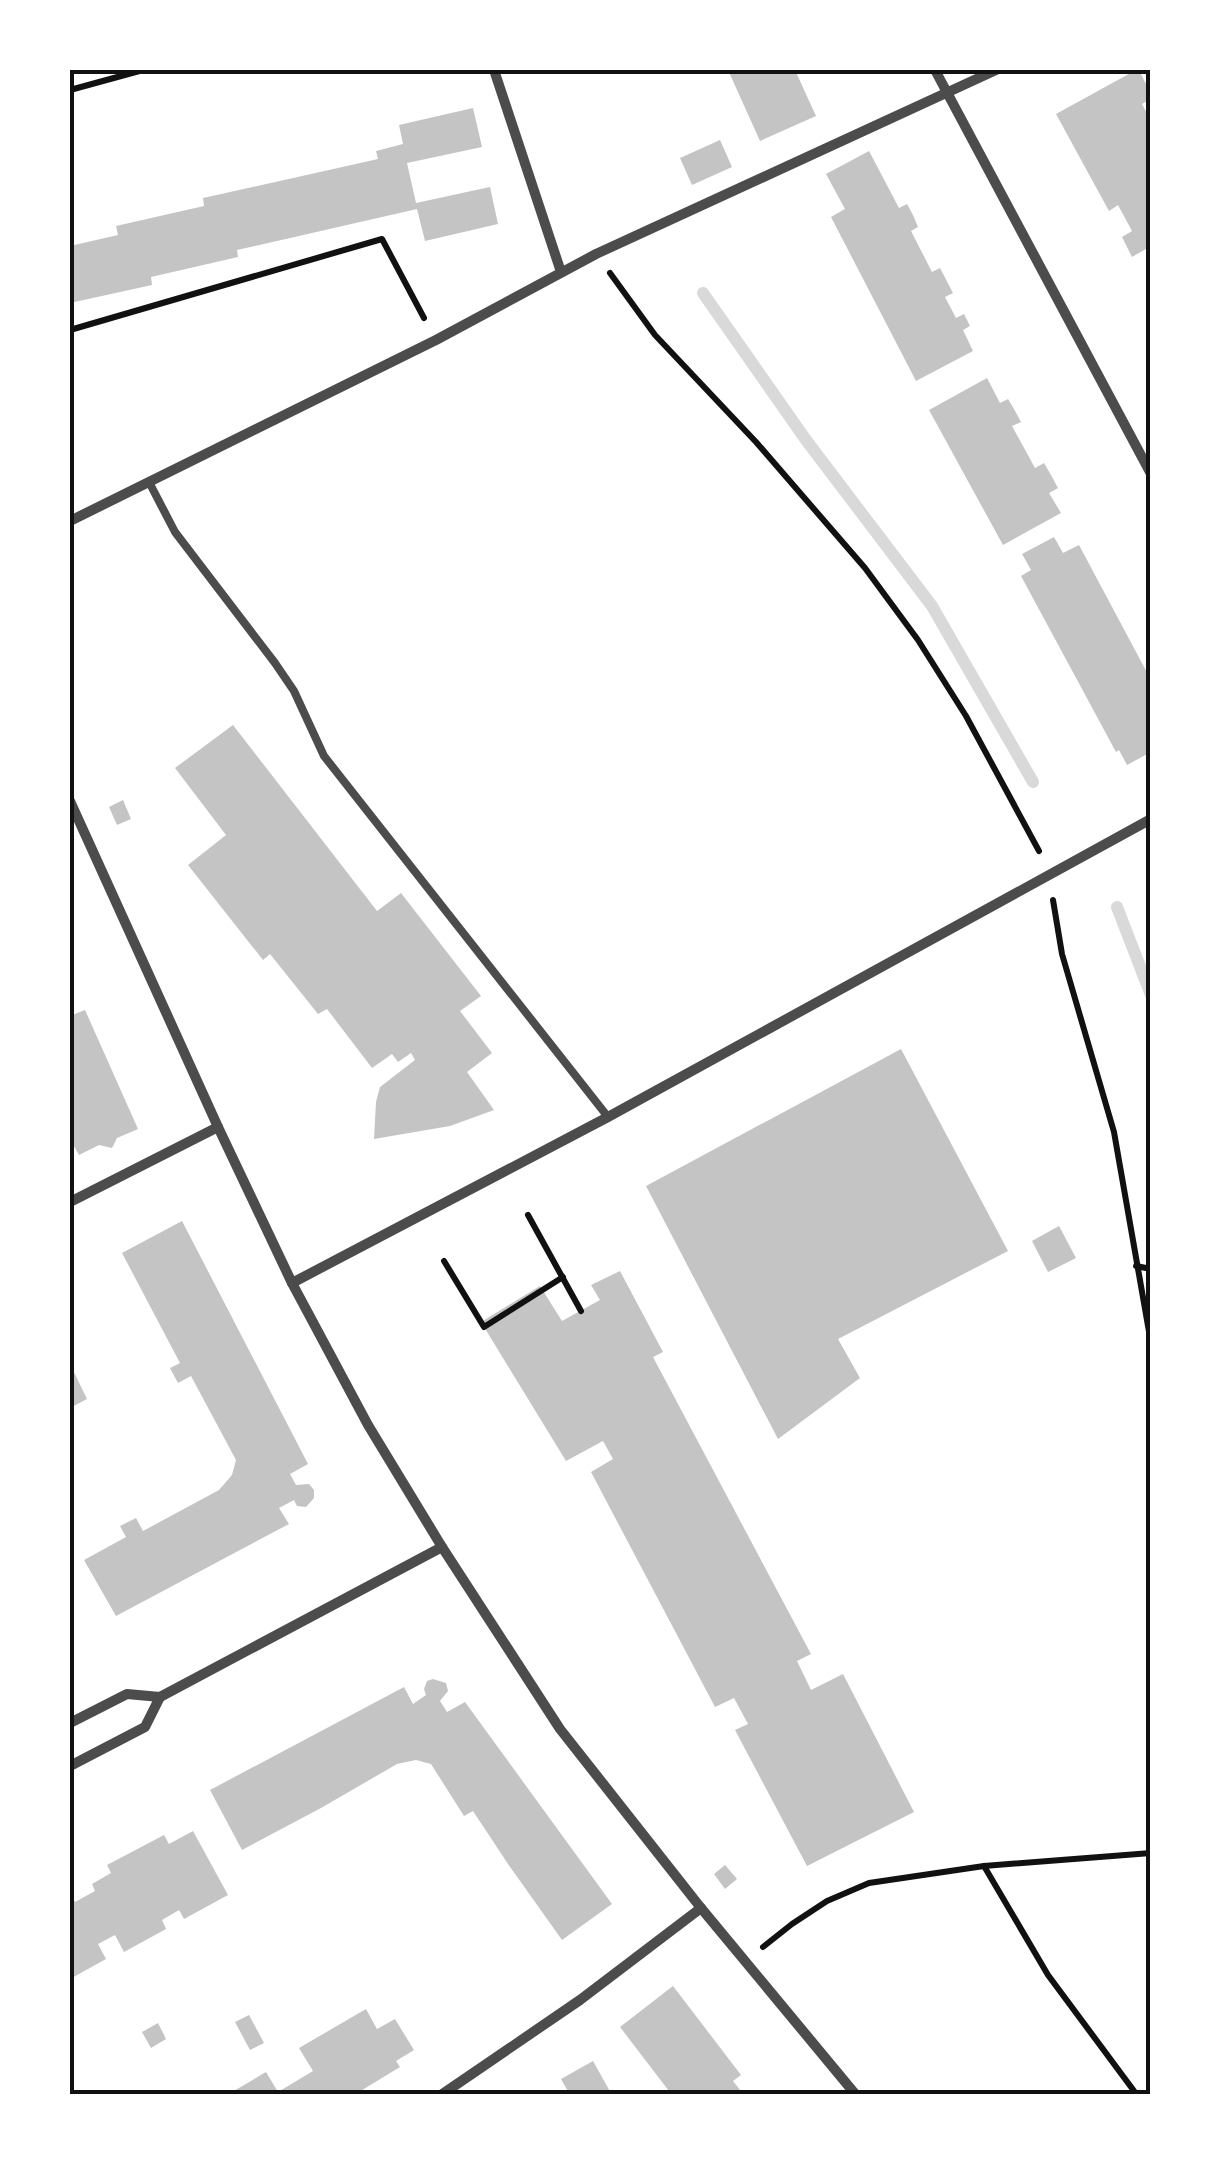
<svg xmlns="http://www.w3.org/2000/svg" width="1221" height="2165" font-family="'PT Sans',sans-serif">
	<style>
		.lines { fill: none; stroke-linecap: round; stroke-linejoin: round }
		.stream { stroke: #d9d9d9; stroke-width: 12 }
		.building { fill: #c4c4c4 }
		.path { stroke: #111; stroke-width: 6 }
		.service { stroke: #4c4c4c; stroke-width: 8 }
		.minor { stroke: #4c4c4c; stroke-width: 10 }
		.neatline { fill: none; stroke: #111; stroke-width: 4 }
	</style>
	<rect width="100%" height="100%" fill="#fff"/>
	<g class="lines">
		<!-- stream -->
		<g class="stream">
			<path d="M703,293L806,440L932,606L1033,782"/>
			<path d="M1117,907L1151,995"/>
		</g>
	</g>
	<!-- building -->
	<g class="building">
		<path d="M728,70H795L816,116L760,141Z"/>
		<path d="M1136,70H1139L1151,94V99L1142,104L1151,121V246L1132,257L1122,237L1132,231L1118,205L1109,211L1056,114Z"/>
		<path d="M473,108L482,147L407,163L416,203L490,187L498,224L425,241L417,209L237,250L238,257L151,277L152,285L70,303V246L118,235L116,226L204,206L203,198L378,159L376,151L403,144L399,125Z"/>
		<path d="M720,140L732,167L692,185L680,158Z"/>
		<path d="M869,151L899,208L907,204L913,215L918,227L911,231L932,272L940,268L953,293L945,297L956,318L964,314L970,326L963,330L973,351L916,381L831,217L845,209L826,174Z"/>
		<path d="M987,378L1000,403L1008,399L1014,409L1021,422L1012,426L1035,468L1044,463L1051,475L1058,488L1049,493L1061,513L1003,545L929,410Z"/>
		<path d="M1054,537L1063,553L1079,545L1151,680V752L1127,765L1119,750L1116,752L1021,576L1031,570L1022,554Z"/>
		<path d="M233,725L377,911L401,893L481,996L460,1011L492,1053L467,1072L494,1110L450,1126L374,1139L376,1102L380,1087L415,1060L411,1053L398,1062L392,1054L372,1068L327,1009L318,1014L270,954L263,960L188,865L226,835L175,768Z"/>
		<path d="M123,800L131,819L117,825L109,807Z"/>
		<path d="M85,1010L138,1129L117,1138L112,1148L99,1145L79,1155L70,1139V1016Z"/>
		<path d="M901,1049L1008,1251L838,1339L860,1378L778,1439L646,1186Z"/>
		<path d="M182,1221L308,1464L290,1474L296,1485L309,1484L314,1490V1498L306,1507L297,1506L294,1500L279,1508L289,1524L116,1616L84,1560L126,1537L120,1526L136,1518L143,1531L219,1490L232,1475L236,1460L191,1376L178,1383L170,1368L180,1363L122,1253Z"/>
		<path d="M1059,1226L1076,1258L1048,1272L1032,1241Z"/>
		<path d="M620,1271L663,1352L653,1357L811,1654L797,1661L811,1690L843,1674L914,1812L807,1866L735,1730L748,1724L734,1698L715,1707L591,1472L613,1459L603,1441L566,1461L481,1322L540,1286L562,1321L600,1300L591,1285Z"/>
		<path d="M70,1364L87,1399L70,1408Z"/>
		<path d="M433,1679L446,1683L448,1691L440,1701L447,1712L465,1702L612,1904L562,1940L508,1864L473,1811L464,1816L431,1764L416,1760L397,1764L321,1808L242,1850L210,1790L404,1687L413,1704L426,1695L424,1689L427,1681Z"/>
		<path d="M193,1831L228,1895L184,1919L179,1910L162,1920L166,1929L124,1952L115,1935L98,1944L106,1959L70,1979V1892L75,1902L95,1891L92,1884L111,1873L107,1865L164,1835L169,1844Z"/>
		<path d="M725,1865L737,1879L725,1889L714,1874Z"/>
		<path d="M673,1986L741,2075L733,2081L744,2095H672L620,2027Z"/>
		<path d="M366,2009L377,2029L395,2019L414,2050L396,2061L400,2067L354,2095H227L266,2072L278,2092L313,2071L299,2048Z"/>
		<path d="M249,2015L264,2043L250,2050L235,2022Z"/>
		<path d="M158,2023L166,2039L151,2048L142,2032Z"/>
		<path d="M593,2061L612,2095H570L561,2079Z"/>
	</g>
	<g class="lines">
		<!-- path -->
		<g class="path">
			<path d="M1150,70L1151,73"/>
			<path d="M70,90L143,70"/>
			<path d="M610,273L655,335L756,442L865,568L918,640L966,716L1039,851"/>
			<path d="M70,330L382,239L424,318"/>
			<path d="M1053,900L1062,954L1114,1132L1151,1343"/>
			<path d="M528,1215L581,1311"/>
			<path d="M444,1261L484,1327L563,1277"/>
			<path d="M1136,1266L1151,1269"/>
			<path d="M984,1866L1048,1975L1137,2095"/>
			<path d="M763,1947L792,1924L827,1901L869,1883L984,1866L1151,1853"/>
		</g>
		<!-- service -->
		<path class="service" d="M149,482L175,532L275,663L294,691L324,756L608,1117"/>
		<!-- minor -->
		<g class="minor">
			<path d="M494,70L561,272"/>
			<path d="M935,70L1151,474"/>
			<path d="M70,521L436,340L596,254L996,70"/>
			<path d="M70,801L218,1127L292,1283L368,1425L442,1547L560,1729L701,1908L856,2095"/>
			<path d="M70,1202L218,1127"/>
			<path d="M292,1283L608,1117L1151,819"/>
			<path d="M70,1723L127,1694L160,1697L442,1547"/>
			<path d="M70,1766L145,1727L160,1697"/>
			<path d="M441,2095L580,2000L701,1908"/>
		</g>
	</g>
	<!-- border -->
	<rect width="1221" height="2165" fill="none" stroke="#ffffff" stroke-width="145"/>
	<rect x="72" y="72" width="1076" height="2020" class="neatline"/>
</svg>
